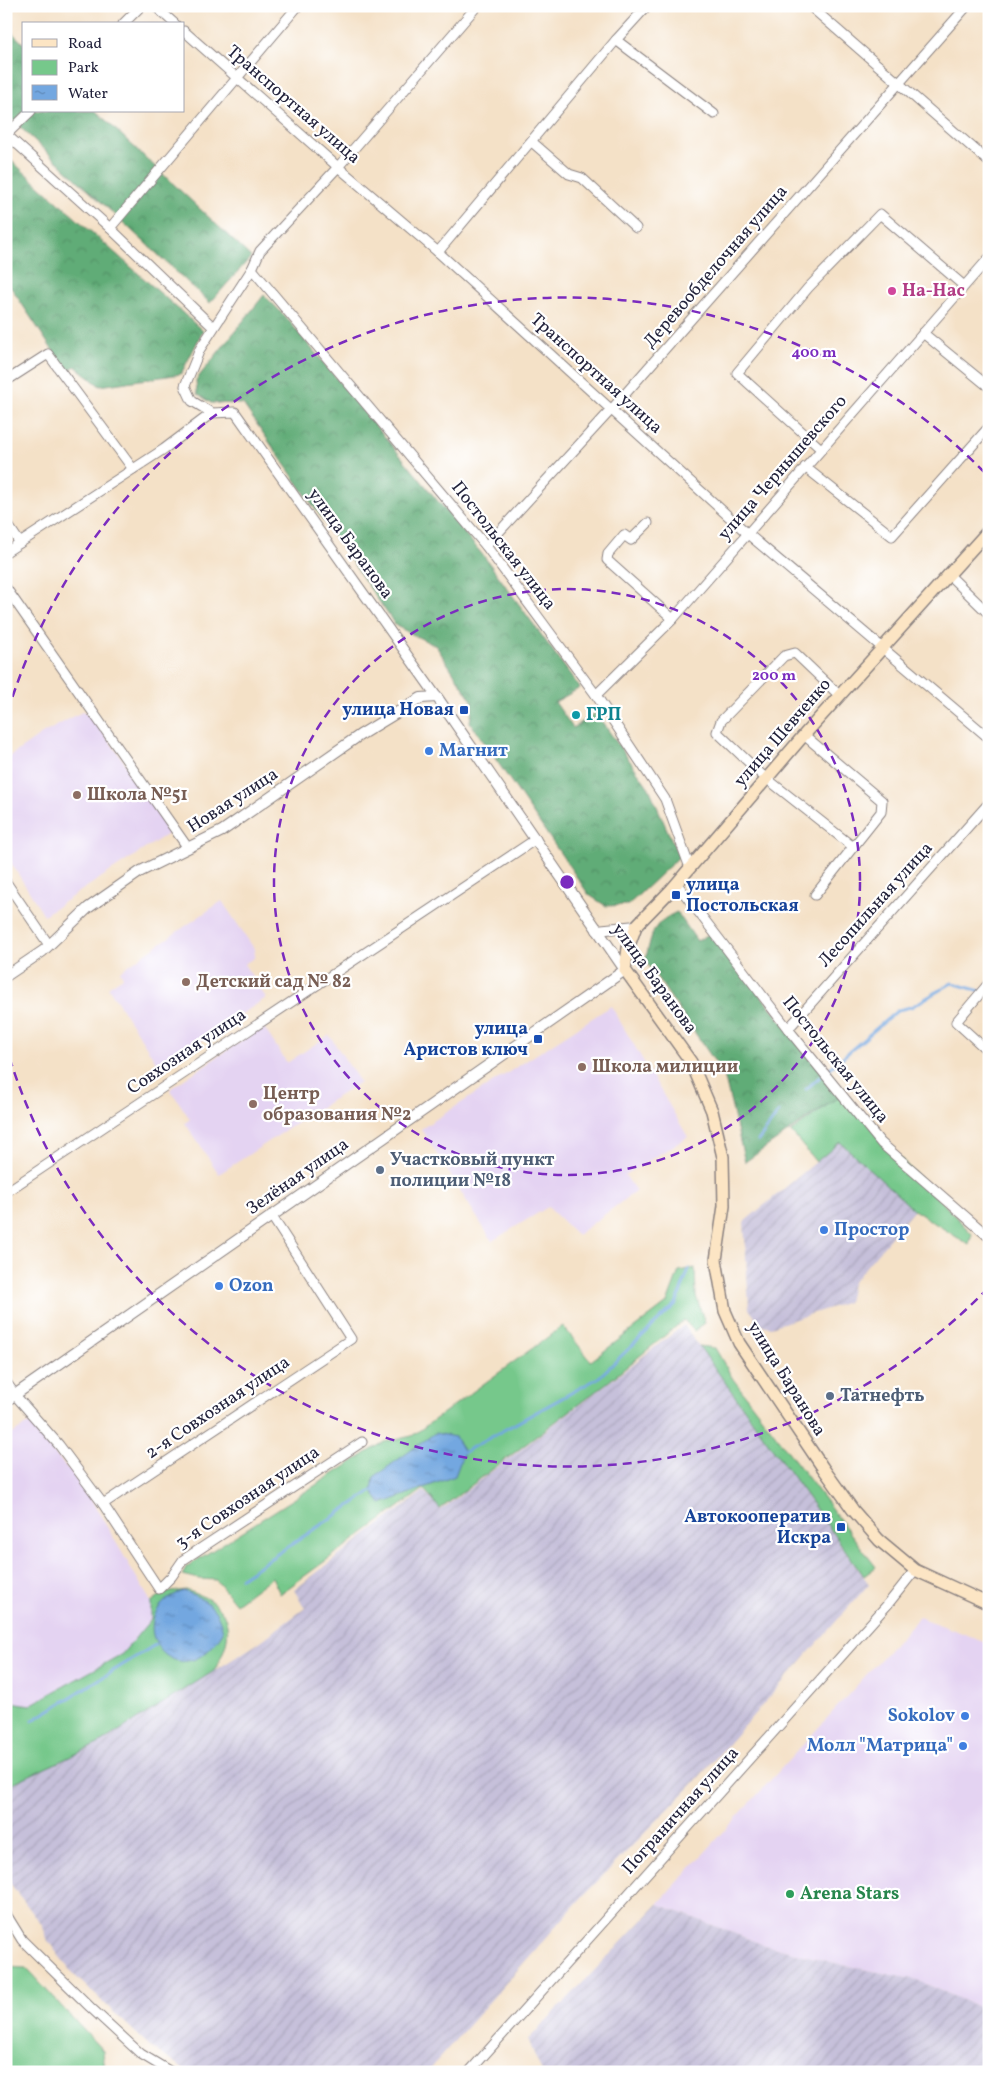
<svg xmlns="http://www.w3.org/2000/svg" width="995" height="2078" font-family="Vollkorn,serif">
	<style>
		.built { fill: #e4d3f2 }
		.industrial { fill: url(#industrial-furrows) }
		.green { fill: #76c88b; stroke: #4c7563 }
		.forest { fill: url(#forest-crowns); stroke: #416759 }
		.water { fill: url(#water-ripples); stroke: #4a648e }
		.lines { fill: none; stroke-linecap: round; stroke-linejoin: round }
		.stream { stroke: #73a7e0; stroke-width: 3 }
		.minor-casing { stroke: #8b8281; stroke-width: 11 }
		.tertiary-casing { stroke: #8b8281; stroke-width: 12 }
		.secondary-casing { stroke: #8b8281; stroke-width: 14 }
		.minor { stroke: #fff; stroke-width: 9 }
		.tertiary { stroke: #fff; stroke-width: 10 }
		.secondary { stroke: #fce5c4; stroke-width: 11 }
		.ring { fill: none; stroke: #7b2cbf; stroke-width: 2.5; stroke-dasharray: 9 6 }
		.hotel-dot { fill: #d1479c; stroke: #fff; stroke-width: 2 }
		.transit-dot { fill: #1a4fb4; stroke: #fff; stroke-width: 2 }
		.culture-dot { fill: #0f9aa8; stroke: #fff; stroke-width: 2 }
		.shop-dot { fill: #3f7fe0; stroke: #fff; stroke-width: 2 }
		.education-dot { fill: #8d6e63; stroke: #fff; stroke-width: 2 }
		.service-dot { fill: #5c6f8a; stroke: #fff; stroke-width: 2 }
		.leisure-dot { fill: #2e9e5b; stroke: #fff; stroke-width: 2 }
		.labels { text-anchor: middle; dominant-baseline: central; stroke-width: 4.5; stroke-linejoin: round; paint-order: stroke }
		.street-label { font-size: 18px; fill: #22223b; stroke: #fff }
		.hotel-label { font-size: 18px; font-weight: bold; fill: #b23c85; stroke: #fff; text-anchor: start }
		.transit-label { font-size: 18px; font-weight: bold; fill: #164399; stroke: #fff; text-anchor: end }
		.culture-label { font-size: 18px; font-weight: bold; fill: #0d838f; stroke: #fff; text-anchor: start }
		.shop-label { font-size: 18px; font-weight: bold; fill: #366cbe; stroke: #fff; text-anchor: start }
		.education-label { font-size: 18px; font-weight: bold; fill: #785e54; stroke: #fff; text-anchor: start }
		.service-label { font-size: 18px; font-weight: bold; fill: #4e5e75; stroke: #fff; text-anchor: start }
		.leisure-label { font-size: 18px; font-weight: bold; fill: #27864d; stroke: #fff; text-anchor: start }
		.centre { fill: #7b2cbf; stroke: #fff; stroke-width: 2.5 }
		.ring-label { font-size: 15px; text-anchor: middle; font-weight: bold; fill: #7b2cbf; stroke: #fff; stroke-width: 4.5; stroke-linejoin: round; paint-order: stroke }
	</style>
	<defs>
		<pattern id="industrial-furrows" width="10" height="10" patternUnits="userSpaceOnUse" patternTransform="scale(1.25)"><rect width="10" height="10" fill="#c6c0da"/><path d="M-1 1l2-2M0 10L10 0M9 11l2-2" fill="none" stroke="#aaa5bc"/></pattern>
		<pattern id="forest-crowns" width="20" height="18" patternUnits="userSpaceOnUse" patternTransform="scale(1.25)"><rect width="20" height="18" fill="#60ac77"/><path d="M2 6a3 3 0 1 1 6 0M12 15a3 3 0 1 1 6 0" fill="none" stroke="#4f8c63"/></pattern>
		<pattern id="water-ripples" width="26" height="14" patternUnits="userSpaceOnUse" patternTransform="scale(1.25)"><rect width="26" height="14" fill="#73a7e0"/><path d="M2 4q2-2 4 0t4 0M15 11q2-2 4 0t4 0" fill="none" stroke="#5e88b7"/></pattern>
	</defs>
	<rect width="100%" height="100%" fill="#fff"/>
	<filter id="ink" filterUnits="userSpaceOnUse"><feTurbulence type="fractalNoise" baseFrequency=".02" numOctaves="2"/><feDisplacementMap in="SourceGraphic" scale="10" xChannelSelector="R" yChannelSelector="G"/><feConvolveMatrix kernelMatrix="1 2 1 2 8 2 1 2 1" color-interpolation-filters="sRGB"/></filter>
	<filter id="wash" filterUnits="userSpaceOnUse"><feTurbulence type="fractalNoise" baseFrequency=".0096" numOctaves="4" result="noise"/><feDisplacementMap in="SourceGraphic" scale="20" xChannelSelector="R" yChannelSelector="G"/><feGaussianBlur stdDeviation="1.12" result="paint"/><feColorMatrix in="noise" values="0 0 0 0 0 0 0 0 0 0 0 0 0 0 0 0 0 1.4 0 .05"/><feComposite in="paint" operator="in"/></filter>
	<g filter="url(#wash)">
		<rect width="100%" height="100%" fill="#f4e1c7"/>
		<!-- built -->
		<g class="built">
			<path d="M82,712L92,716L172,831L44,915L6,855V759L42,734Z"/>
			<path d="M222,901L255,950L254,958L244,964L266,998L160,1068L108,987L123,977L120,971Z"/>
			<path d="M611,1006L688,1137L625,1175L636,1191L577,1235L548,1207L492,1241L421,1129Z"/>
			<path d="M263,1026L287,1063L329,1035L360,1082L219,1174L185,1123L190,1119L170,1089Z"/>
			<path d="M31,1422L47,1445L83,1486L151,1602V1619L122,1654L30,1705L6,1701V1438Z"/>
			<path d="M919,1617L989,1643V2012L917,1980L843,1965L764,1945L658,1904Z"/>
		</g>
		<!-- industrial -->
		<g class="industrial">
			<path d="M840,1142L914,1210L852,1283L848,1302L771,1327L761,1325L749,1309L744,1222Z"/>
			<path d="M684,1325L869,1584L692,1785L583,1896L427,2072H189L152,2048L72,1973L48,1941L42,1925L6,1878V1786L98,1744L257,1644L305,1608L294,1590L424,1491L441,1510Z"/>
			<path d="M658,1904L764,1945L843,1965L917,1980L989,2012V2072H542L528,2040Z"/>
		</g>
		<!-- green -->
		<g class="green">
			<path d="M841,1095L972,1234L969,1245L914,1210L840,1142L816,1162L791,1132Z"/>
			<path d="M695,1268L696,1296L705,1323L694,1331L684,1320L608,1382L440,1509L424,1489L280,1594L272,1577L236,1604L216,1580L199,1579L183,1575L186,1567L384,1442L412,1436L563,1326L591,1361L667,1303L679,1271Z"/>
			<path d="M699,1346L715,1348L733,1379L876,1567L864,1576Z"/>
			<path d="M186,1590C194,1593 204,1596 211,1601C238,1620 227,1648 214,1671L98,1744L6,1786V1701L30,1705L122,1654L151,1619V1602L164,1593Z"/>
			<path d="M6,1967L26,1968L103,2051L105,2072H6Z"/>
		</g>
		<!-- forest -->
		<g class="forest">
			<path d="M6,27L24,44V111H96L251,257L210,303L6,114Z"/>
			<path d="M6,156L203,331L181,374L100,386L75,366L67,372L6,280Z"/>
			<path d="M264,295L284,315L486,559L580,688L555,702L573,728L596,713L649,788L679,857L628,905L606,906L589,895L470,722L473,702L436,646L396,626L243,404L211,403L197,394L196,380Z"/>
			<path d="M677,912L697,941L711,933L841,1095L745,1162L724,1075L645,960C653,934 650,924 677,912Z"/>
		</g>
		<!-- water -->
		<g class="water">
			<path d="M435,1433L455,1437L464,1452L455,1476L381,1504L372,1491L374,1477Z"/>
			<path d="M184,1591C207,1600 218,1607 223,1632C177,1708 113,1615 184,1591Z"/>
		</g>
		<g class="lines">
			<!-- stream -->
			<g class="stream">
				<path d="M829,1069L898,1010L911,1007L952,983L980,991"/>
				<path d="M806,1089L821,1076"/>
				<path d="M758,1141L779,1112"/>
				<path d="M464,1452L598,1378L676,1304L689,1269"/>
				<path d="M241,1578L372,1491"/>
				<path d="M32,1721L155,1645"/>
			</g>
		</g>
	</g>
	<g filter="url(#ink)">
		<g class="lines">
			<defs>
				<g id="minor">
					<path d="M155,6L175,24"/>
					<path d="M810,6L989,162"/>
					<path d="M123,24L141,6"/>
					<path d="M184,31L338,167L438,252L748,534L989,738"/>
					<path d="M616,40L714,114"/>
					<path d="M6,134L110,228L213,327"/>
					<path d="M7,134L31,111"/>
					<path d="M532,142L569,174L582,178L636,228"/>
					<path d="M110,228L298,6"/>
					<path d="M438,252L616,40L647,6"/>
					<path d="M252,269L486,546L596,695L665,799L690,868"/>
					<path d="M923,333L989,387"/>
					<path d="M6,381L48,354L133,469"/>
					<path d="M212,413L192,401L185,386L200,349L252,269L260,251L338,167L477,6"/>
					<path d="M821,449L737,373L808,288L880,214L964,286"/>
					<path d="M805,467L892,536L989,427"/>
					<path d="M6,522L20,543"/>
					<path d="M648,523L631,540L624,535L608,554L607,560L673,619"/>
					<path d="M486,546L611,410L967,6"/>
					<path d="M6,552L164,449L212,413L235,412L437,697"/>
					<path d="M948,574L989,614"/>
					<path d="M6,588L188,848"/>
					<path d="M596,695L673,619L989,258"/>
					<path d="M839,695L795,653L784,656L721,721L717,732L761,774L852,846"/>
					<path d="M804,735L882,801L881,812L815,895"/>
					<path d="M6,882L49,945"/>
					<path d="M677,884L788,1029L881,1143L989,1237"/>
					<path d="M989,983L956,1022L989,1052"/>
					<path d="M788,1029L989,803"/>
					<path d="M6,1192L536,839"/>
					<path d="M14,1394L59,1445L103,1504L159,1589L172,1576L183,1560L362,1442"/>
					<path d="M103,1504L351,1339L271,1215"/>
					<path d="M6,1914L22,1940L90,2007L141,2054L171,2072"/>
					<path d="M469,2072L888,1604L915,1570"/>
				</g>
				<g id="tertiary">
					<path d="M597,930L636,926"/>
					<path d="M6,976L43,951L88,908L141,871L222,831L360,735L421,698L437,697L625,970L6,1401"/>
					<path d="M6,1383L14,1394"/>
				</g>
				<path id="secondary" d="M989,530L804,735L671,890L636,926L628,948L625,970L691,1062L712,1111L723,1157L724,1206L716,1260L725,1311L739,1343L823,1468L853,1510L879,1540L915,1570L989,1604"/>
			</defs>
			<!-- minor casing -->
			<use href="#minor" class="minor-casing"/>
			<!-- tertiary casing -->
			<use href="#tertiary" class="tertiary-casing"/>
			<!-- secondary casing -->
			<use href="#secondary" class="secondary-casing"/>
			<!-- minor -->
			<use href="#minor" class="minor"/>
			<!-- tertiary -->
			<use href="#tertiary" class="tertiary"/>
			<!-- secondary -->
			<use href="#secondary" class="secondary"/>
		</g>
	</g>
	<!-- distance rings -->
	<g class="ring">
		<circle cx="567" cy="882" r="293"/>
		<path d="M988 1288A585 585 0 0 1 8 1053M8 711A585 585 0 0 1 988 476"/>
	</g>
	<!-- markers -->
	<circle class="hotel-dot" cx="892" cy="291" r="5"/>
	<g class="transit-dot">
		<rect x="459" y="705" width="10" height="10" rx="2.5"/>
		<rect x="671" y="890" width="10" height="10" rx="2.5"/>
		<rect x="533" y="1034" width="10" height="10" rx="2.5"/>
		<rect x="836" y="1522" width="10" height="10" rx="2.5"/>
	</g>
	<circle class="culture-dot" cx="576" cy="715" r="5"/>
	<g class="shop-dot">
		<circle cx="429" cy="751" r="5"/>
		<circle cx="824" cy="1230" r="5"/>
		<circle cx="219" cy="1286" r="5"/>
		<circle cx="965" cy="1716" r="5"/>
		<circle cx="963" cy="1746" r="5"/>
	</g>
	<g class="education-dot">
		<circle cx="77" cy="795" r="5"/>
		<circle cx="186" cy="982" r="5"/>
		<circle cx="582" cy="1067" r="5"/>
		<circle cx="253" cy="1104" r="5"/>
	</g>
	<g class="service-dot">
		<circle cx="380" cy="1170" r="5"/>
		<circle cx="830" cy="1396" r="5"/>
	</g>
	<circle class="leisure-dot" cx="790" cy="1894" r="5"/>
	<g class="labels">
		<!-- street labels -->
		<g class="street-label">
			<text transform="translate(293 105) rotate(41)">Транспортная улица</text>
			<text transform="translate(716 267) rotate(-49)">Деревообделочная улица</text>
			<text transform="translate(596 374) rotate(42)">Транспортная улица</text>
			<text transform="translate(783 468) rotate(-49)">улица Чернышевского</text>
			<text transform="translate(350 544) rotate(54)">улица Баранова</text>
			<text transform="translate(503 546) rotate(52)">Постольская улица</text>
			<text transform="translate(783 733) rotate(-49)">улица Шевченко</text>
			<text transform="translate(233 801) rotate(-33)">Новая улица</text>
			<text transform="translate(876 905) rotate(-48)">Лесопильная улица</text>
			<text transform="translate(654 979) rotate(54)">улица Баранова</text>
			<text transform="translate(187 1052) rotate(-34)">Совхозная улица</text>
			<text transform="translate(835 1060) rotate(51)">Постольская улица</text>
			<text transform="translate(298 1177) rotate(-35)">Зелёная улица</text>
			<text transform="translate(786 1379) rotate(58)">улица Баранова</text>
			<text transform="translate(218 1408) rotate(-34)">2-я Совхозная улица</text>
			<text transform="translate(248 1498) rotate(-34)">3-я Совхозная улица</text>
			<text transform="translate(681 1811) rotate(-48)">Пограничная улица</text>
		</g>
		<!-- hotel labels -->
		<g class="hotel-label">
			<text x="902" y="291">На-Нас</text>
		</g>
		<!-- transit labels -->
		<g class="transit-label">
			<text x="454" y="710">улица Новая</text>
			<text x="686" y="885" text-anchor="start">улица<tspan x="686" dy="21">Постольская</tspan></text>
			<text x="528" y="1029">улица<tspan x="528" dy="21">Аристов ключ</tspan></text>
			<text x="831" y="1517">Автокооператив<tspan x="831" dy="21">Искра</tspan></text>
		</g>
		<!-- culture labels -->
		<g class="culture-label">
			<text x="586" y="715">ГРП</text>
		</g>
		<!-- shop labels -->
		<g class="shop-label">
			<text x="439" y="751">Магнит</text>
			<text x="834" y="1230">Простор</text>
			<text x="229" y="1286">Ozon</text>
			<text x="955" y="1716" text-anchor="end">Sokolov</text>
			<text x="953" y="1746" text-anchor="end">Молл "Матрица"</text>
		</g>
		<!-- education labels -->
		<g class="education-label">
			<text x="87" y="795">Школа №51</text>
			<text x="196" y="982">Детский сад № 82</text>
			<text x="592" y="1067">Школа милиции</text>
			<text x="263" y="1094">Центр<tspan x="263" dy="21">образования №2</tspan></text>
		</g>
		<!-- service labels -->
		<g class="service-label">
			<text x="390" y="1160">Участковый пункт<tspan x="390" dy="21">полиции №18</tspan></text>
			<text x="840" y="1396">Татнефть</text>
		</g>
		<!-- leisure labels -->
		<g class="leisure-label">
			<text x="800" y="1894">Arena Stars</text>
		</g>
	</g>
	<circle cx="567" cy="882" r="8" class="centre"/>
	<g class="ring-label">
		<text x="814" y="357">400 m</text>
		<text x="774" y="680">200 m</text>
	</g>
	<!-- margin -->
	<rect width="995" height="2078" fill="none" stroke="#fff" stroke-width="25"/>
	<!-- legend -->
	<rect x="22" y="22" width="162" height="90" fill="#ffffff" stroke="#a7a7b1"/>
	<rect x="32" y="39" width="25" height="8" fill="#fce5c4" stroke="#a7a7b1"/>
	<text x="68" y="48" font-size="15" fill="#22223b">Road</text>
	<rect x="32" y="60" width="25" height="15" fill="#76c88b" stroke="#a7a7b1"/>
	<text x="68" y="72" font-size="15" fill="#22223b">Park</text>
	<rect x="32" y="85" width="25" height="15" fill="url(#water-ripples)" stroke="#a7a7b1"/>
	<text x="68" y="98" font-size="15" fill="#22223b">Water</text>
</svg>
